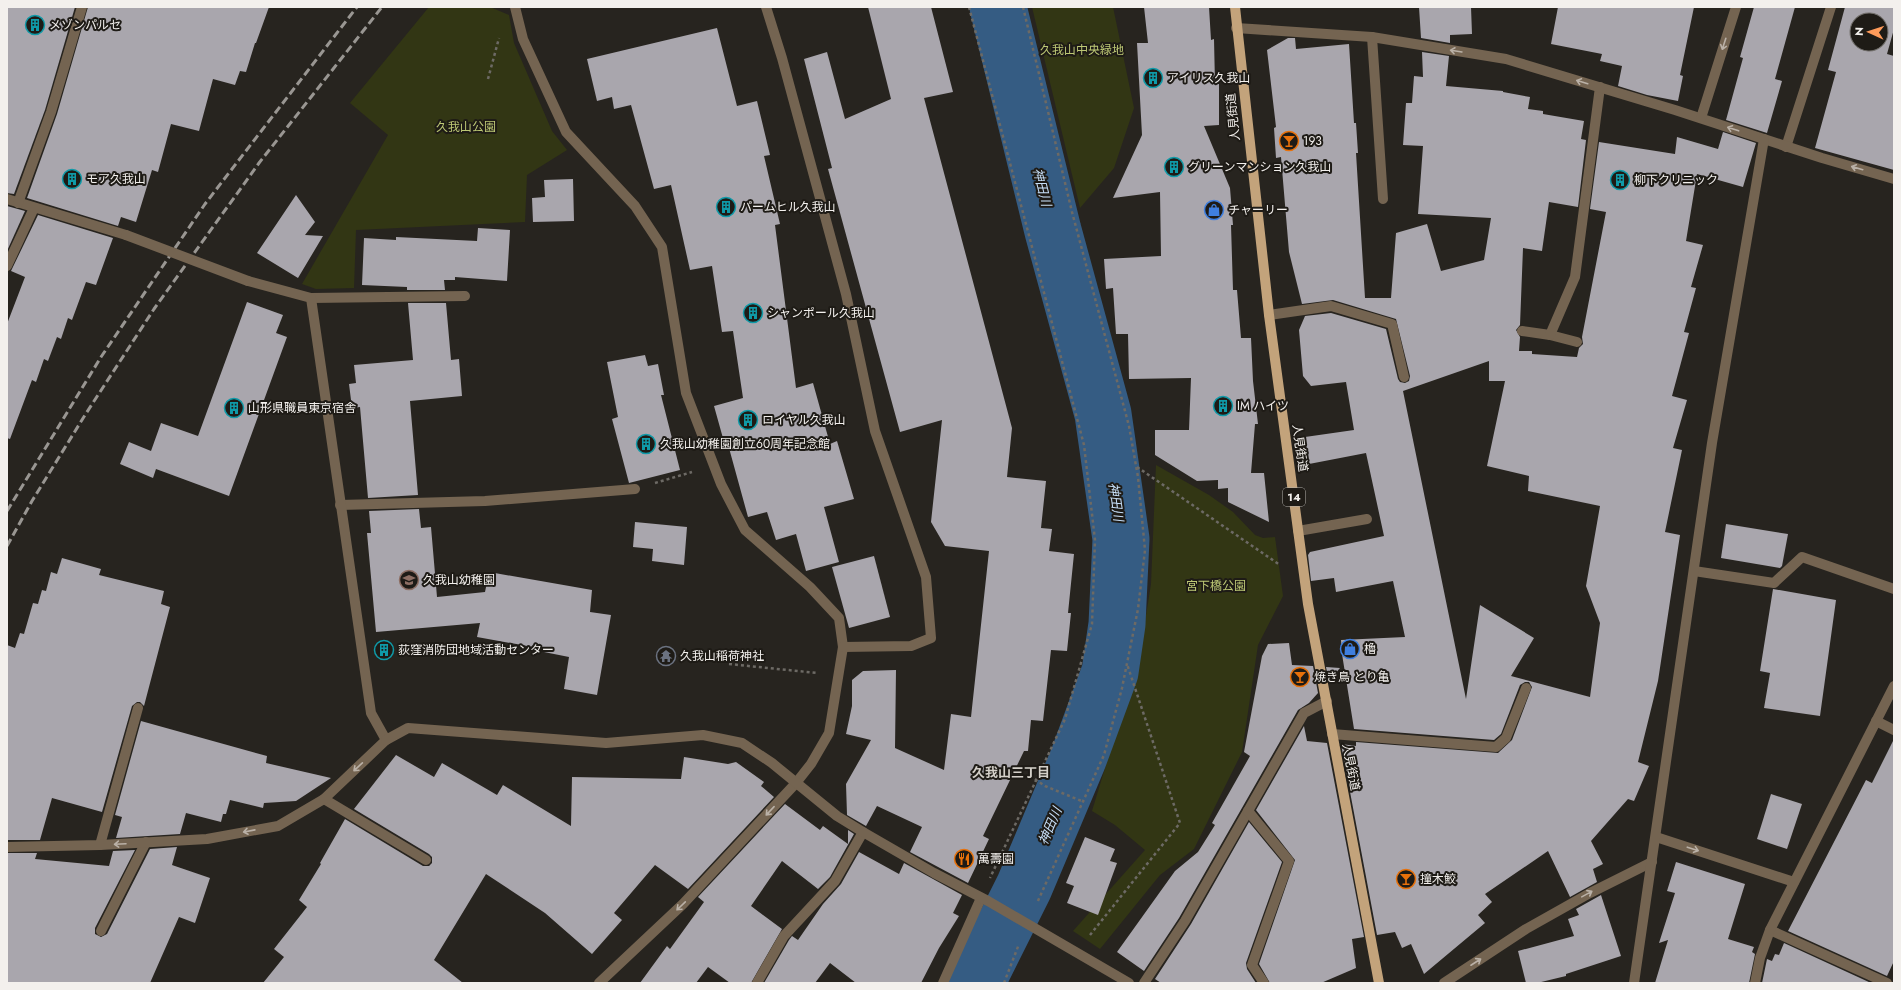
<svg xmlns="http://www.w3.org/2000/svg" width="1901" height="990" font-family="Jost,'Noto Sans JP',sans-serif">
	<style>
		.green { fill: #323614 }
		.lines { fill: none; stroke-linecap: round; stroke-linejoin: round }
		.river { stroke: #355c83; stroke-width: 57 }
		.building { fill: #a9a6ad; fill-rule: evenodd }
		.path { stroke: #6d6a65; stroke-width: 2.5; stroke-dasharray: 3 3; stroke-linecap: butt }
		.service { stroke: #746451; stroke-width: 10 }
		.pedestrian { stroke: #746451; stroke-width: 10 }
		.minor { stroke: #746451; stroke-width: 10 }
		.tertiary { stroke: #746451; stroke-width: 10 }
		.primary { stroke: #c3a37b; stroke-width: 10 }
		.rail { stroke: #999692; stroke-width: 3; stroke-dasharray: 8 4; stroke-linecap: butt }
		.minor-bridge { stroke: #746451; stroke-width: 10 }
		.oneway { stroke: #bab1a7 }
		.labels { text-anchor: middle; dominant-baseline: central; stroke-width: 4; stroke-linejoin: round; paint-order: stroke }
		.shield { fill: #1e1b16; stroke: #b3b0ac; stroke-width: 1 }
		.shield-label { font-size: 11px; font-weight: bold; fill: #f3f0ed }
		.poi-label { font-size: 12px; fill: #f3f0ed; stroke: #1e1b16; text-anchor: start }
		.park-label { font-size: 12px; fill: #bdc875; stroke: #1e1b16 }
		.street-label { font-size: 12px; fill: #f3f0ed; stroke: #1e1b16 }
		.water-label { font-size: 13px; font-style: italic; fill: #c7dff8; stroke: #1e1b16 }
		.neighbourhood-label { font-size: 13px; font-weight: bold; fill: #d3cfc8; stroke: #1e1b16 }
	</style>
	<rect width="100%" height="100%" fill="#27241f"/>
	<!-- green -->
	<g class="green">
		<path d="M429,7H490L509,15L514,43L552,131L567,150L527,175L525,222L356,230L354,288L316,289L302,284L388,135L350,103Z"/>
		<path d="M1032,7H1113L1134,108L1114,168L1080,208Z"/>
		<path d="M1156,465L1209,495L1233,512L1255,535L1263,538L1275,537L1283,596L1258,645L1242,752L1194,849L1160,875L1100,949L1073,931L1145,850L1115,825L1092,811L1140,653L1151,584Z"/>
	</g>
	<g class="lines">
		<!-- river -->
		<path class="river" d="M976,983L1024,887L1078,759L1110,672L1117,624L1121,539L1103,414L1053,231L998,7"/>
	</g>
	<!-- building -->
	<g class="building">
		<path d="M7,7H75L45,110L14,194L7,193Z"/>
		<path d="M88,7H269L256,43H255L246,72L240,71L235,85L213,79L199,131L171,124L158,172L152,170L136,222L121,217L118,226L27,198L57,114Z"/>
		<path d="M868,7H931L953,92L924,98L1012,428L1007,477L1046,481L1041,528L1052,529L1049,551L1074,554L1068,613H1071L1067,651L1051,650L1043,721L1031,720L1028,751H1024L983,836L989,839L968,883L910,852L922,827L877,806L866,826L847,815L846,784L871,740L846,734L852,706V680L863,671L896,670L895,748L944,770L951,714L971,717L989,551L945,546L931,522L942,420L900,432L828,169L832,168L804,59L827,52L845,119L891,99Z"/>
		<path d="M1144,7H1209L1211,40L1214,39L1215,84H1219V125L1204,126L1230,188L1233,225H1231L1233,290H1237L1241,338H1251L1253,381L1258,424H1255L1251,473H1264L1269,522L1228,502V488L1218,489V480L1197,481L1155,455V430H1189L1191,378L1129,379L1128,334H1116L1113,288L1106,289L1104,259L1161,256L1160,192L1113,198L1142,135L1137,43H1148Z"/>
		<path d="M1419,7H1471L1472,34L1450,35V43L1421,38Z"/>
		<path d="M1558,7H1694L1680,75L1683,76L1678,101L1647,95L1618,86L1622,66L1600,61L1602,54L1551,44Z"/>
		<path d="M1754,7H1795L1775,79L1782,81L1767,133L1726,120L1743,58L1740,57Z"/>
		<path d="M1845,7H1894V29L1887,54L1894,56V170L1815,148L1836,72L1828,70ZM1857,20H1881V44H1857Z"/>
		<path d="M717,28L737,106L757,101L770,155L764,156L780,224L775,225L796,388L813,383L830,444L837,441L854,499L824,507L839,562L806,571L796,534L776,540L767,512L748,517L729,448L726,449L714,406L743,398L733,331L722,332L712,266L690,270L671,185L654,189L631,105L614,109L612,97L597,101L587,59Z"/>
		<path d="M1288,38H1295L1296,49L1349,44L1354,123H1356L1358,153H1356L1365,298H1391L1396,233L1427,224L1441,271L1484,260L1491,218L1418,214L1423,146L1403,145L1406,103H1412L1414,76L1423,77L1422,52L1449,56L1446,86L1503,91V92L1530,97L1528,109L1543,111V114L1584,121L1581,139L1586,140L1578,207L1549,202L1542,251L1523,248L1520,325L1516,330L1520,337L1519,351H1532V354L1577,357L1579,348L1583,344L1582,337L1606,212L1590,209L1599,142L1675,154L1677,137L1718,149L1723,132L1756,143L1743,187L1697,174L1686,241L1703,245L1691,287L1696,288L1684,332L1689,333L1672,396L1687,400L1673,448L1682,450L1665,532L1680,535L1658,681L1638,762L1649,766L1634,801L1628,799L1591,841L1603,864L1593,869L1597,882L1570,897L1548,851L1485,894L1492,902L1478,915L1485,923L1424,974L1411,944L1402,948L1395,932L1377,935L1341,744L1356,746V742L1498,753L1512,740L1532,687L1529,682H1525L1520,685L1501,734L1494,740L1354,729L1342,654L1341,640L1405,637L1393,581L1336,592L1334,578L1311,581L1308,555L1310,552L1384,536L1366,453L1309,464L1305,437L1354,430L1346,382L1311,386L1303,376L1299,330L1305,316L1331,313L1386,329L1398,379L1400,382L1405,383L1409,381L1410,376L1396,319L1333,300L1302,304L1289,252L1281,157L1276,158L1274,128L1276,127L1267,50ZM1489,361V381H1505L1487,466L1529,476L1528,491L1600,506L1586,586L1600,623L1590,697L1511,676L1534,638L1480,605L1466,699L1403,391Z"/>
		<path d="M573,179L574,221L533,222L532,198L545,197L544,180Z"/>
		<path d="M296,195L315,222L305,235L323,236L298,278L257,253Z"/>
		<path d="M7,206L25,211L7,251Z"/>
		<path d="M38,215L113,238L96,285L86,282L72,320L68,318L61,339L57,337L48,361L44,359L36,382L32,380L10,439L7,438V324L25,277L11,271Z"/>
		<path d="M478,228L510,230L507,281L455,277V280H444L445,290H407V287L362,285L364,238L396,240V237L477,241Z"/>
		<path d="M247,302L283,315L276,333L287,337L229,496L156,469L153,478L120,464L129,442L151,451L161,423L198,436Z"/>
		<path d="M408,303H446L451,360L459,359L462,396L410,401L418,495L368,498L360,407L352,408L349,384L356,383L354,365L413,360Z"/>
		<path d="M645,355L648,366L658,364L664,395H661L680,470L629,483L612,419L618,417L607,362Z"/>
		<path d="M419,509L421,528L431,527L437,597L485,592L489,572L592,590L590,612L611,615L597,695L564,689L569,657L544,652V649L477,637L480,623L376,632L367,533H371L369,511Z"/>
		<path d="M635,522L687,527L684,565L652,561L653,549L633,547Z"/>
		<path d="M1726,524L1788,534L1782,566L1780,568L1721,558Z"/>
		<path d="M874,556L890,617L849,628L832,567Z"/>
		<path d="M62,558L101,569L99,575L164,591L161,604L170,607L144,706L140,702H137L132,706L102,812L52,798L40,840H7V645L15,648L20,633L24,634L33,603L38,604L42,590L46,591L51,572L57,574Z"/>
		<path d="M1773,589L1836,600L1820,716L1764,708L1770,673L1760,671Z"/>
		<path d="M1289,643L1292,665L1313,666L1318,693L1309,703L1298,710L1179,918L1144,971L1117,952L1175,871L1198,852L1215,825L1212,823L1250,756L1244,752L1262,656L1268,644Z"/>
		<path d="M1326,667L1340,668L1329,681Z"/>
		<path d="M141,721L267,756L266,763L331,778L296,801L264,803L263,808L230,800L226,814H223L221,822L186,813L180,834L116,838L122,817L115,815Z"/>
		<path d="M1304,726L1307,741L1327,743L1364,937L1352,939L1356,968L1321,983H1270L1259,964L1295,860L1256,810Z"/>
		<path d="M1894,739V961L1887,976L1788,931L1866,780L1872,783Z"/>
		<path d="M396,755L434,777L442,763L497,795L503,785L571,826L572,777L681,779L684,757L728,764L736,762L764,782L761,786L774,797L688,889L655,865L614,913L622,920L592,954L545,913L486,874L434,960L463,983H263L284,957L274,949L307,907L299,900L321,864L320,863L345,819L423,866H429L432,863V857L429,854L354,809Z"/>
		<path d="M1771,794L1802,804L1787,849L1757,839Z"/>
		<path d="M785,804L820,830L823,826L848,844V830L854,834L830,877L818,889L782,861L751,906L782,929L751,983H730L708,967L696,983H640L667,946L670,949L704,902L698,897Z"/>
		<path d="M1249,822L1282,862L1246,963L1247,969L1256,983H1161L1155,979L1191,924Z"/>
		<path d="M1085,837L1115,849L1110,861L1117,863L1098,915L1067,903L1074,886L1066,883Z"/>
		<path d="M177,847L172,865L210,878L195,923L179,917L150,983H7V853H37L35,859L109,866L113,851L135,850L95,928V934L101,937L107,934L150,849Z"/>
		<path d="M859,852L899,874L904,863L962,895L953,913L959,916L939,948L921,983H856L830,963L815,983H764L789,940L792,936L798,940L823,904L841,884Z"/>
		<path d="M1676,862L1745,884L1728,939L1754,947L1752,952L1755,954L1749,983H1655L1668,940L1659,943L1675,893L1667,891Z"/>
		<path d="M1601,895L1621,956L1566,974V976L1537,983H1526L1518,951L1574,936L1568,919L1579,915L1576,909Z"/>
		<path d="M1784,943L1871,983H1762L1767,959L1772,961L1775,954L1779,955Z"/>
	</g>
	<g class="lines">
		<!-- path -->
		<g class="path">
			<path d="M969,7L1084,445L1095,540L1092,624L1065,719L990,878"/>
			<path d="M1023,7L1072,212L1129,426L1138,477L1145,550L1138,609L1122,688L1104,755L1037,903"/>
			<path d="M488,79L499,38"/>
			<path d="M1137,467L1280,565"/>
			<path d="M655,483L692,472"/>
			<path d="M729,664L817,673"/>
			<path d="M1035,779L1045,786L1084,802"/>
			<path d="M1090,935L1180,823L1127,664"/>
			<path d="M1004,983L1019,944"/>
		</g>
		<!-- service -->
		<g class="service">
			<path d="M1372,37L1383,199"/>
			<path d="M1786,147L1831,7"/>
			<path d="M7,266L34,208"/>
			<path d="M311,298L465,296"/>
			<path d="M1522,331L1550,335L1577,342"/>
			<path d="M1550,335L1575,277L1600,87"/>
			<path d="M340,505L485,501L635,489"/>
			<path d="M1298,531L1367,519"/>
			<path d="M1694,571L1774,583L1802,557L1894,589"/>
			<path d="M324,799L426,860"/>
			<path d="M100,845L138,708"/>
			<path d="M1770,930L1887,983"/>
			<path d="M101,931L146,842"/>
			<path d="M757,983L784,936L835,881L863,832"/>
			<path d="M1144,983L1185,921L1248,811"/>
			<path d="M1264,983L1252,965L1289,861L1248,811L1304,713L1327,701"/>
		</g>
		<!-- pedestrian -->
		<path class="pedestrian" d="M1269,315L1331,306L1392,324L1404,377"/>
		<!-- minor -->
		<g class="minor">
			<path d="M515,7L523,39L566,132L635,206L662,247L686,393L721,484L745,530L810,587L839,618L843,647L829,733L811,764L796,783L683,904L599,983"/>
			<path d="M766,7L782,58L846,294L875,431L926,577L931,638L911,646L843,647"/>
			<path d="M1236,28L1372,37L1506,59L1675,110L1822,158L1894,179"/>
			<path d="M1701,118L1736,7"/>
			<path d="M7,199L126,235"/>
			<path d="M18,203L51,112L82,7"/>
			<path d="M1876,721L1894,730"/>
			<path d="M1332,734L1496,747L1506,738L1526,688"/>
			<path d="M1656,837L1794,882"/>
			<path d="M7,847L100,845L207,839L278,826L324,799L386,740L371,713L311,298L248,281"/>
			<path d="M943,983L981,898"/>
			<path d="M1444,983L1526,929L1590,893L1652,862"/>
			<path d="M1634,983L1712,443L1764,139"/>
			<path d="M1755,983L1760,958L1770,930L1894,686"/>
		</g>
		<!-- tertiary -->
		<path class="tertiary" d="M386,740L408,728L606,743L703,735L742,743L772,763L837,816L863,832L934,873L988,901L1129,983"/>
		<!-- primary -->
		<path class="primary" d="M1235,7L1269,315L1308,604L1379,983"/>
		<!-- rail -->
		<g class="rail">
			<path d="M7,511L101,357L205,204L357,7"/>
			<path d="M7,546L32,501L85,415L154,309L259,163L382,7"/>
		</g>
		<!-- minor-bridge -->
		<path class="minor-bridge" d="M126,235L248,281"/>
	</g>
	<!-- one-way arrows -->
	<defs><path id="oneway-shaft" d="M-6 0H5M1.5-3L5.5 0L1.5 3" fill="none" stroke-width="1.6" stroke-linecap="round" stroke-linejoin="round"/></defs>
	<g class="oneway">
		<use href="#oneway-shaft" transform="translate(1724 44) rotate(108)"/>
		<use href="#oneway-shaft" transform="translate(1456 51) rotate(-171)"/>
		<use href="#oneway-shaft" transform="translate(1582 82) rotate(-163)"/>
		<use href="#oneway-shaft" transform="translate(1733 129) rotate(-162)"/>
		<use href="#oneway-shaft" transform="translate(1857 168) rotate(-164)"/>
		<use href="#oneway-shaft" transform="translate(358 767) rotate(137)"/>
		<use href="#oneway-shaft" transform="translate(770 811) rotate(133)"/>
		<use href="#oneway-shaft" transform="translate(249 831) rotate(169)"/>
		<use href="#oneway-shaft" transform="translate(120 844) rotate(177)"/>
		<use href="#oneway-shaft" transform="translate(1693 849) rotate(18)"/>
		<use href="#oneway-shaft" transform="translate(1587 894) rotate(-29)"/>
		<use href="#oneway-shaft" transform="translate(681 906) rotate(136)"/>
		<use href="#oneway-shaft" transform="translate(1476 962) rotate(-33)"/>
	</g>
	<!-- icons -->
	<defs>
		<symbol id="building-ring" viewBox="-11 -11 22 22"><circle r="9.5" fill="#1e1b16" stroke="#0f9aa8" stroke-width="1.5"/><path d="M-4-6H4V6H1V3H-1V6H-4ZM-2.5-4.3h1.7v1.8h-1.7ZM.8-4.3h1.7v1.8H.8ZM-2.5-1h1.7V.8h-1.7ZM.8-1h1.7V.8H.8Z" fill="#0f9aa8"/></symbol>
		<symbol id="bar-ring" viewBox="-11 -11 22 22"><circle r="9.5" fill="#1e1b16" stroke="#e8710a" stroke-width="1.5"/><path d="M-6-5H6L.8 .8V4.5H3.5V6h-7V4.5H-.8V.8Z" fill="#e8710a"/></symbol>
		<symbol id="shop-ring" viewBox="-11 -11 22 22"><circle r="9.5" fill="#1e1b16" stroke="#3f7fe0" stroke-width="1.5"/><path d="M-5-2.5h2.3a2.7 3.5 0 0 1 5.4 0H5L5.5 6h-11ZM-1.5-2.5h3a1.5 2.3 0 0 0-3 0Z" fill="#3f7fe0"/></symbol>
		<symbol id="school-ring" viewBox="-11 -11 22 22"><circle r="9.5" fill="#1e1b16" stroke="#8d6e63" stroke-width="1.5"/><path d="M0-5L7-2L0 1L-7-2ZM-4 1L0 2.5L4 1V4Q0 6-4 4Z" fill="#8d6e63"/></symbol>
		<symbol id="temple-ring" viewBox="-11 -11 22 22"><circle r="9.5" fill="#1e1b16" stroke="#6b7280" stroke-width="1.5"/><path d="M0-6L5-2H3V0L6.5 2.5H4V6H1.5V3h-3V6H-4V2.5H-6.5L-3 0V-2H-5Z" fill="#6b7280"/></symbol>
		<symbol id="restaurant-ring" viewBox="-11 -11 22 22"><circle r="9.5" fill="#1e1b16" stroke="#e8710a" stroke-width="1.5"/><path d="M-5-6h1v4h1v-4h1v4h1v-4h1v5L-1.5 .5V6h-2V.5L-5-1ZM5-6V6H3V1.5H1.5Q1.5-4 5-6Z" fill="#e8710a"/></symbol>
	</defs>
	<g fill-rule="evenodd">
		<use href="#building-ring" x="24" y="14" width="22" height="22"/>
		<use href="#building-ring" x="1142" y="67" width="22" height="22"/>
		<use href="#bar-ring" x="1278" y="130" width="22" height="22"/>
		<use href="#building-ring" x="1163" y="156" width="22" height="22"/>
		<use href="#building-ring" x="61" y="168" width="22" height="22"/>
		<use href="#building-ring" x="1609" y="169" width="22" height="22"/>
		<use href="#building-ring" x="715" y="196" width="22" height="22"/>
		<use href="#shop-ring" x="1203" y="199" width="22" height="22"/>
		<use href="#building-ring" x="742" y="302" width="22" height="22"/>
		<use href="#building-ring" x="1212" y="395" width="22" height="22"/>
		<use href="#building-ring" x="223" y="397" width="22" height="22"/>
		<use href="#building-ring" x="737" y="409" width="22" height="22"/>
		<use href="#building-ring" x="635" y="433" width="22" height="22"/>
		<use href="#school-ring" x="398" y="569" width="22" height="22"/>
		<use href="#shop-ring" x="1339" y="638" width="22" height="22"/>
		<use href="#building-ring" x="373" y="639" width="22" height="22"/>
		<use href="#temple-ring" x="655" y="645" width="22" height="22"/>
		<use href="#bar-ring" x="1289" y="666" width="22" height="22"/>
		<use href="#restaurant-ring" x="953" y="848" width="22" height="22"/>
		<use href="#bar-ring" x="1395" y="868" width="22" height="22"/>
	</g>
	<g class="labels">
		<!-- shield labels -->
		<rect class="shield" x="1283" y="488" width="22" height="18" rx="3"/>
		<g class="shield-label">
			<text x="1294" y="497">14</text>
		</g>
		<!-- poi labels -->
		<g class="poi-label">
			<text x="49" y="25">メゾンパルセ</text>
			<text x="1167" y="78">アイリス久我山</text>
			<text x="1303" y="141">193</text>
			<text x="1188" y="167">グリーンマンション久我山</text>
			<text x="86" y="179">モア久我山</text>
			<text x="1634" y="180">柳下クリニック</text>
			<text x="740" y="207">パームヒル久我山</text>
			<text x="1228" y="210">チャーリー</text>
			<text x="767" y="313">シャンポール久我山</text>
			<text x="1237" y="406">IM ハイツ</text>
			<text x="248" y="408">山形県職員東京宿舎</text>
			<text x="762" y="420">ロイヤル久我山</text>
			<text x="660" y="444">久我山幼稚園創立60周年記念館</text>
			<text x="423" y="580">久我山幼稚園</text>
			<text x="1364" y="649">櫓</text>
			<text x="398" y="650">荻窪消防団地域活動センター</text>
			<text x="680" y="656">久我山稲荷神社</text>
			<text x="1314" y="677">焼き鳥 とり亀</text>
			<text x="978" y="859">萬壽園</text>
			<text x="1420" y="879">撞木鮫</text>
		</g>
		<!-- park labels -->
		<g class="park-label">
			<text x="1082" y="50">久我山中央緑地</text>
			<text x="466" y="127">久我山公園</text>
			<text x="1216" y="586">宮下橋公園</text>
		</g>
		<!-- street labels -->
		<g class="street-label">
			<text transform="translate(1233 117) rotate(-96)">人見街道</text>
			<text transform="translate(1300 448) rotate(82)">人見街道</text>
			<text transform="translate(1351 767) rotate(79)">人見街道</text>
		</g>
		<!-- water labels -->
		<g class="water-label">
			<text transform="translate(1042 187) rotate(76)">神田川</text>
			<text transform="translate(1116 502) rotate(82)">神田川</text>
			<text transform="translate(1050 826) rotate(-67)">神田川</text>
		</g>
		<!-- neighbourhood labels -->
		<g class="neighbourhood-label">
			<text x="1011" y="772">久我山三丁目</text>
		</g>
	</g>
	<!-- border -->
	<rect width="1901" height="990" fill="none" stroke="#f3f0ed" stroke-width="16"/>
	<!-- north arrow -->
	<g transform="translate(1869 32) rotate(273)"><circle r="19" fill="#1e1b16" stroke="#73706c"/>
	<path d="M0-3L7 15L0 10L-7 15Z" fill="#ff9b5a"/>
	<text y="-6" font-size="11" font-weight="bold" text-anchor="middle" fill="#f3f0ed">N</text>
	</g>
</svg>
